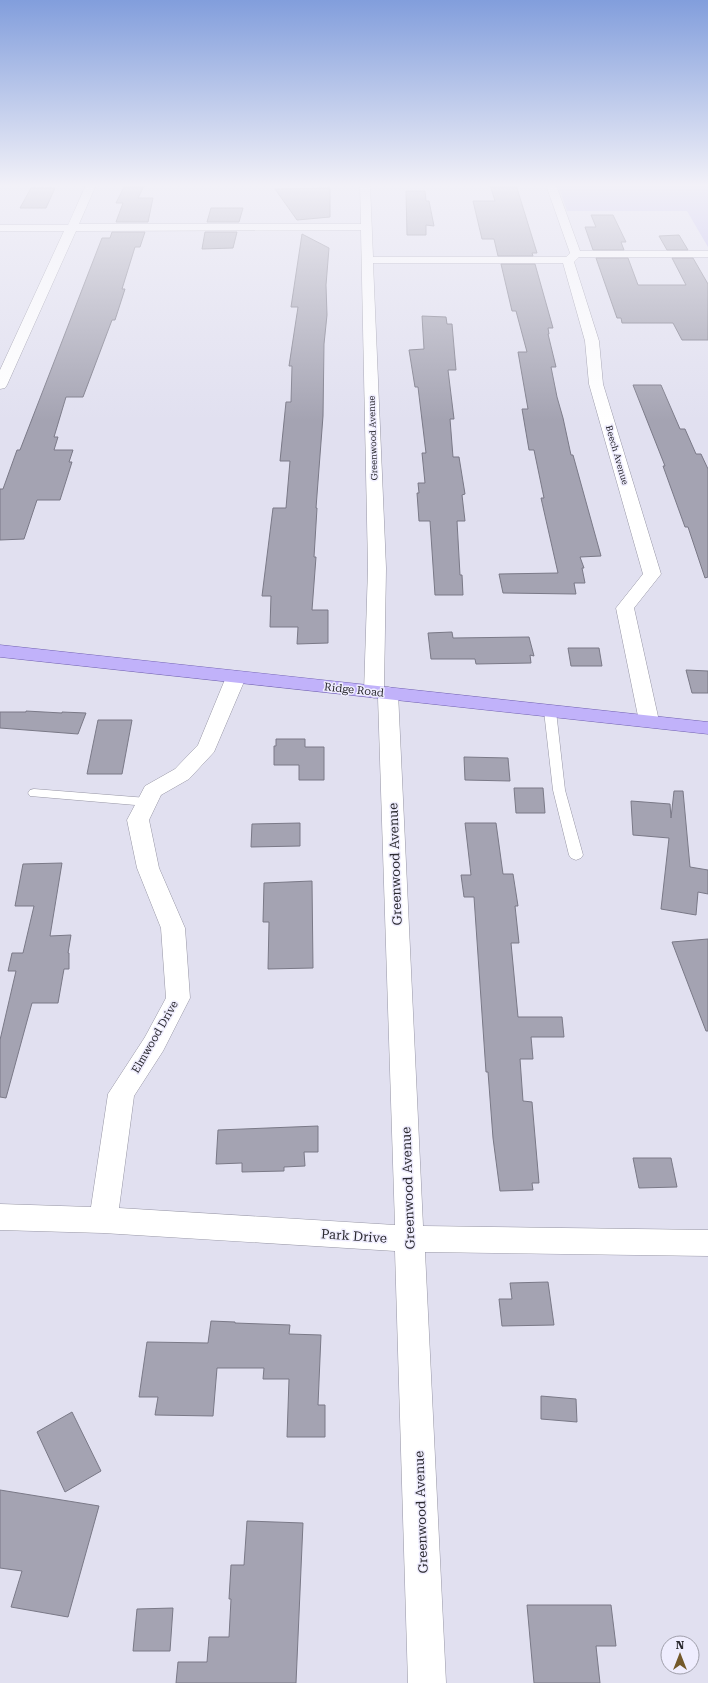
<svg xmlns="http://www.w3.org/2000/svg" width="708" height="1683" font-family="'Roboto Serif',serif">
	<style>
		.green { fill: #c2bdef }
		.building { fill: #a4a3b2; stroke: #7a7987 }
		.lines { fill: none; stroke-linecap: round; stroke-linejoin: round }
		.service-casing { stroke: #9796a5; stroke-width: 1 }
		.minor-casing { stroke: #9796a5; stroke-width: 1 }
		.primary-casing { stroke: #7161b1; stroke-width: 1 }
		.service { fill: #fff; fill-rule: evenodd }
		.minor { fill: #fff; fill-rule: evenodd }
		.primary { fill: #c1b2fa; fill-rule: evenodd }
		.labels { text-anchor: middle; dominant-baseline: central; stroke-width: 3; stroke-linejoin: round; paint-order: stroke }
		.far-street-label { font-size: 9px; fill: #2a292f; stroke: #efedfe }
		.street-label { font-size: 11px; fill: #2a292f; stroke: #efedfe }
		.near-street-label { font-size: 13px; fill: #2a292f; stroke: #efedfe }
	</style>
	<rect width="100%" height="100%" fill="#e1e0f0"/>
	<!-- green -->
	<path class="green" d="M558,185H708V247L687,211H567Z"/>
	<!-- building -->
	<g class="building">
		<path d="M125,185L144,186L138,198H153L148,222H116L123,203H116Z"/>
		<path d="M490,185H516L537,253H532L533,256H498L494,239H482L473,201H495Z"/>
		<path d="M31,188H55L46,208H20Z"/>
		<path d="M330,188V217L297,220L275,189Z"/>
		<path d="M406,191H425L426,201H429L434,226L426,225V235H407Z"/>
		<path d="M211,208H243L239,222H207Z"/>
		<path d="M591,215H613L626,242H621L624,250H593L585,227H596Z"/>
		<path d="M112,232H145L140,247H135L122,289H125L115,320H112L83,397H66L54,437H58L54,450H73L69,462H72L60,500H37L24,539L0,540V489H3L17,450H20L102,238H110Z"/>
		<path d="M205,232H237L233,248L202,249Z"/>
		<path d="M302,234L329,248L326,285L327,315L324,344L323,416L316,508H317L314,557H316L312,610H328V643L297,644L298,627H270L271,596H262L273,508H286L290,461H280L286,402H291L292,366H289L298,307H291Z"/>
		<path d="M679,235L688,250H667L659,236Z"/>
		<path d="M596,258H628L638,285H686L672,258H693L708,284V340H682L673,323H622L621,318H617Z"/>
		<path d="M501,264H535L553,328H548L549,334H548L556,367H551L557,397L563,418L571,455H573L601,556L580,557L584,568H582L585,583H574L576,594L503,593L499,574L558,573L541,498H544L534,450H529L522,409H528L518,352H527L516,311H512Z"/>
		<path d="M422,316L446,317L447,324H452L456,370H448L454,419H450L453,457H459L465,494L462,495L465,521H457L460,575H462L463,595H435L430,521H419L417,493H419L418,483H425L422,453H426L418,387H415L409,350L424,349Z"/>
		<path d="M633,385H661L680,429H685L696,454H701L708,469V577L705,578L688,527H685L663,466H665Z"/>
		<path d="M452,632L453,638L529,637L534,656L530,655L531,663L476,664L475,659H431L428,633Z"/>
		<path d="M568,648H599L602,666H571Z"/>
		<path d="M686,670L708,671V693H692Z"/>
		<path d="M26,711L62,713V712L86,713L78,734L0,728V712H26Z"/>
		<path d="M98,720H132L122,774H87Z"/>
		<path d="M276,739H305V747H324V780H299V765H274V746H276Z"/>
		<path d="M464,757L508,758L510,781L465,780Z"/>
		<path d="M514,788H543L545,813H516Z"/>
		<path d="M674,791H683L690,867L708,870V894L698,892L696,915L661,909L669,838L633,835L631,801L670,804L671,818Z"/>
		<path d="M300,823V846L251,847L252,824Z"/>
		<path d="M465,823H496L503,874H513L518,906H515L519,943H511L518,1017H562L564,1037H531L533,1059H520L523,1101L532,1102L539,1183H532L533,1190L500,1191L493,1138L488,1072H486L474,897H464L461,875H471Z"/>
		<path d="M62,863L50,936L71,935L68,953H69V969H64L58,1003H32L6,1098L0,1097V1040L16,971H8L12,953H23L34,906H15L23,864Z"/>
		<path d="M312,881L313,968L268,969L269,922H263L264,883Z"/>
		<path d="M708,939V1031H706L672,942Z"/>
		<path d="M318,1126V1152H304L305,1166L284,1167V1171L242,1172V1163L216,1164L218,1130Z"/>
		<path d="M633,1158H671L677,1187L639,1188Z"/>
		<path d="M548,1282L554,1325L502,1326L499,1299H512L510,1283Z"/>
		<path d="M211,1321L235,1322V1323L290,1325L289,1334L321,1335L318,1405H325V1437H287L289,1379H263L264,1368H217L213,1416L155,1415L158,1397H139L147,1342L208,1343Z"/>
		<path d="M541,1396L576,1399L577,1422L541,1419Z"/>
		<path d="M72,1412L101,1471L65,1492L37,1432Z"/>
		<path d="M0,1490L99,1506L68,1617L11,1607L22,1571L0,1568Z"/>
		<path d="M247,1521L303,1523L296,1683H176L178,1662H207L209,1637H229L231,1599H229L231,1565H244Z"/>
		<path d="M527,1605H611L616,1646H596L600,1683H534Z"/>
		<path d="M173,1608L170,1651H133L137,1609Z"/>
	</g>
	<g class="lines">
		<defs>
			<g id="service">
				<path d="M550,707L554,708L556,711L565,790L583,855L581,858L576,860L571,858L569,855L553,790L544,711L546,708Z"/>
				<path d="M34,789L147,798L151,799L153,802L151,805L147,806L30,796L28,793L30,790Z"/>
			</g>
			<path id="minor" d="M86,185H96L79,224H361L360,185H370L373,257H566L570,253L546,185H556L580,251H708V257H579L574,262L599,341L603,384L661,574L634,608L659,721L656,725L649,727L642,725L639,721L616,608L643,574L589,384L585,341L563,263H373L386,568L384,688L388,687L395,689L398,693L423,1226L708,1230V1256L425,1252L446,1683H408L395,1251L103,1233L0,1230V1204L91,1207L108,1094L145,1037L166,998L161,928L137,868L127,820L145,786L175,769L198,745L226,677L229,673L236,671L243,673L246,677L214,752L189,779L161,795L149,820L159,868L185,928L190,998L163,1051L134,1096L119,1208L395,1225L378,697L374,698L367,696L364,692L368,568L361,230L76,231L7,385L5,388L0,389V370L64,231H0V225H68Z"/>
			<path id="primary" d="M0,645L708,722V734L0,657Z"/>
		</defs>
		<!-- service casing -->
		<use href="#service" class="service-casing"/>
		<!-- minor casing -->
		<use href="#minor" class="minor-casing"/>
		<!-- primary casing -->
		<use href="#primary" class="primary-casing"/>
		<!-- service -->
		<use href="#service" class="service"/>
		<!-- minor -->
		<use href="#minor" class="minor"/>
		<!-- primary -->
		<use href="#primary" class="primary"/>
	</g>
	<!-- sky -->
	<linearGradient id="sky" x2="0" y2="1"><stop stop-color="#829edc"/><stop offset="0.44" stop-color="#f2f1f8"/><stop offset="1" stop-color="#f2f1f8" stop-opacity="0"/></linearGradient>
	<rect width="708" height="421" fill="url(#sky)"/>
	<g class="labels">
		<!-- far-street labels -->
		<g class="far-street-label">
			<text transform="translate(373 438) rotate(-92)">Greenwood Avenue</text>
			<text transform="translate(617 455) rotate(74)">Beech Avenue</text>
		</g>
		<!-- street labels -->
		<g class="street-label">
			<text transform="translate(354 690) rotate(6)">Ridge Road</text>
			<text transform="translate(155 1037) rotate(-60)">Elmwood Drive</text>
		</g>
		<!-- near-street labels -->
		<g class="near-street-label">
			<text transform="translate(395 864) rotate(-92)">Greenwood Avenue</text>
			<text transform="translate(408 1188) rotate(-92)">Greenwood Avenue</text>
			<text transform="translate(354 1236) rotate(4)">Park Drive</text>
			<text transform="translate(421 1512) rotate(-92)">Greenwood Avenue</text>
		</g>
	</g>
	<!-- north arrow -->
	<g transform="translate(680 1655)"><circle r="19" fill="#efedfe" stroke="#a09fab"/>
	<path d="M0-3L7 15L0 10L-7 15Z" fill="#74592b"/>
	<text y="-6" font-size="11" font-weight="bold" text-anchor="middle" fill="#2a292f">N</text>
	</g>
</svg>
